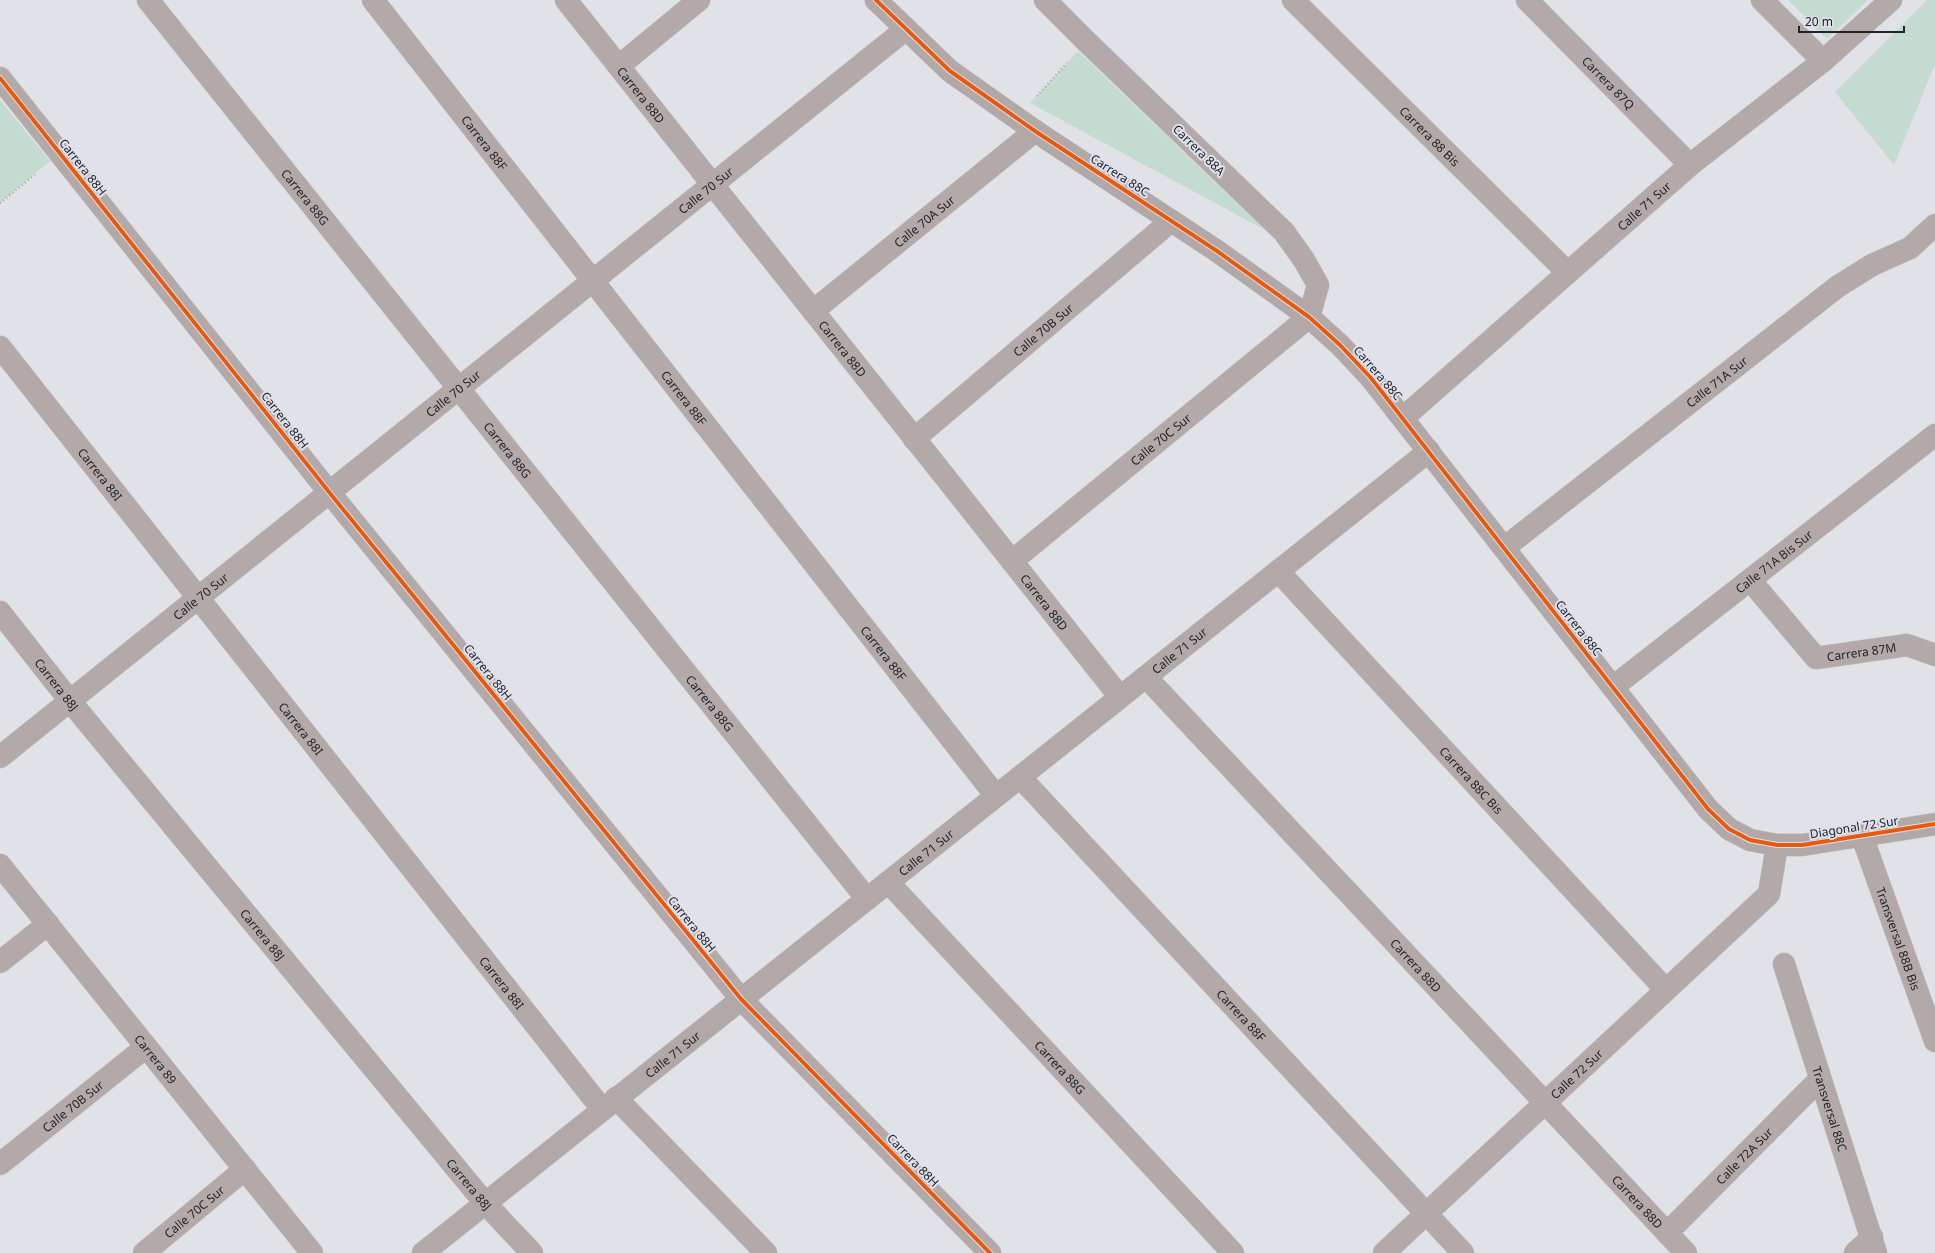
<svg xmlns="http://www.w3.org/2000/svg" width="1935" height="1253" font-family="'Noto Sans',sans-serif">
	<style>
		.green { fill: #c4dbd1 }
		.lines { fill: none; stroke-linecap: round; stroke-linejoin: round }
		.street-casing { stroke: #bfc0c4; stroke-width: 23 }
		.secondary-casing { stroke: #bfc0c4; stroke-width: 23 }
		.path { stroke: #aba6a7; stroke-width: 2.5; stroke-dasharray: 1 3; stroke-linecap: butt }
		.street { stroke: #b3a9a8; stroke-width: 22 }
		.secondary { stroke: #b2a8a8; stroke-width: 22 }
		.cycleway-casing { stroke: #dee0eb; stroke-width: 6 }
		.cycleway { stroke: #e8590c; stroke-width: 4 }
		.labels { text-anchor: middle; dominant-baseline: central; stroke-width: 4; stroke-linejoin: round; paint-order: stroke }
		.street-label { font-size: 12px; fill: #222327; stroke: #dee0eb }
	</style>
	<rect width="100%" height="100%" fill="#e1e2e8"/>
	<!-- green -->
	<g class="green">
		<path d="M1788,0H1868L1827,39Z"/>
		<path d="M1927,0H1935V64L1894,165L1835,92Z"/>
		<path d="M1078,51L1265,230L1030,103Z"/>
		<path d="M0,100L50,161L0,203Z"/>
	</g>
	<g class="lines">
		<defs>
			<g id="street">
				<path id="s1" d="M148,0L867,899"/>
				<path id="s2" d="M373,0L996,796"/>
				<path id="s3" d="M566,0L1120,697"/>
				<path id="s4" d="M1293,0L1567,272"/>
				<path id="s5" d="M1527,0L1690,165"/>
				<path d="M1762,0L1823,61"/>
				<path d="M619,66L699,0"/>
				<path d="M0,78L329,492L741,999L990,1253"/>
				<path id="s6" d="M813,311L1035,131"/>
				<path id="s7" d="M0,347L602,1109"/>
				<path id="s8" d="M1403,418L1690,165L1823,61L1891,0"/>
				<path id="s9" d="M914,439L1171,221"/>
				<path id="s10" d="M1504,548L1837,287L1872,265L1910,248L1935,225"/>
				<path id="s11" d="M1012,561L1309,317L1318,285L1304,260L1284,232L1087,42L1045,0"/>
				<path id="s12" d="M1278,571L1666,990"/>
				<path id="s13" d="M1750,580L1816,658L1907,645L1935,655"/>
				<path id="s14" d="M0,612L70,701L485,1203L532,1253"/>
				<path id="s15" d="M1146,677L1686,1253"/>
				<path id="s16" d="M1613,687L1935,435"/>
				<path id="s17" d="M0,757L906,29"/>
				<path id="s18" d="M1020,777L1463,1253"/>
				<path id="s19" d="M1862,836L1935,1041"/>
				<path id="s20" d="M0,865L312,1253"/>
				<path id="s21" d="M888,882L1233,1253"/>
				<path d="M0,962L48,924"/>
				<path id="s22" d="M1784,964L1876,1253"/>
				<path d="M616,1098L766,1253"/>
				<path id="s23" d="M0,1164L146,1047"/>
				<path id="s24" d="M1667,1233L1820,1079"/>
				<path id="s25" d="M144,1253L245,1169"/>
				<path id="s26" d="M1384,1253L1769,894L1777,845"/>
				<path d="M1855,1253L1872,1237"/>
			</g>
			<g id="secondary">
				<path d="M876,0L950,71L1035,131L1217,251L1309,317L1340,345L1371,378L1708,809L1729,829L1750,840L1777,845H1802L1935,824"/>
				<path id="s27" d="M423,1253L1429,451"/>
			</g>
		</defs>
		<!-- street casing -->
		<use href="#street" class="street-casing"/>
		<!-- secondary casing -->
		<use href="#secondary" class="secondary-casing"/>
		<!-- path -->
		<g class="path">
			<path d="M1037,96L1067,63"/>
			<path d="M0,203L37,173"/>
		</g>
		<!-- street -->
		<use href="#street" class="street"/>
		<!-- secondary -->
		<use href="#secondary" class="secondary"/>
		<defs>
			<g id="cycleway">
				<path d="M876,0L950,71L1035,131L1217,251L1309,317L1340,345L1371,378L1708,809L1729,829L1750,840L1777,845H1802L1935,824"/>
				<path d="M0,78L329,492L741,999L990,1253"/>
			</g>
		</defs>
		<!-- cycleway casing -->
		<use href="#cycleway" class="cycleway-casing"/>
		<!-- cycleway -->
		<use href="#cycleway" class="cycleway"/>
	</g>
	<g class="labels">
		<!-- street labels -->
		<g class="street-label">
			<text stroke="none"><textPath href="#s5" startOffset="116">Carrera 87Q</textPath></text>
			<text stroke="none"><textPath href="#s3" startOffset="121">Carrera 88D</textPath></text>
			<text stroke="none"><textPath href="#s4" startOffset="193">Carrera 88 Bis</textPath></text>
			<text stroke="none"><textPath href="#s2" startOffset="181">Carrera 88F</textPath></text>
			<text transform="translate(1199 150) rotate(44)">Carrera 88A</text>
			<text transform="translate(83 167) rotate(52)">Carrera 88H</text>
			<text transform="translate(1120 175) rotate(33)">Carrera 88C</text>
			<text stroke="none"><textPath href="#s17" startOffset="905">Calle 70 Sur</textPath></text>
			<text stroke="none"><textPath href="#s1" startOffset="252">Carrera 88G</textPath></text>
			<text stroke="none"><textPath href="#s8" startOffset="321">Calle 71 Sur</textPath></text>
			<text stroke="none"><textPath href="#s6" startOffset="143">Calle 70A Sur</textPath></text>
			<text stroke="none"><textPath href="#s9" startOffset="169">Calle 70B Sur</textPath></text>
			<text stroke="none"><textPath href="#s3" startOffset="445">Carrera 88D</textPath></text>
			<text transform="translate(1378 373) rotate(49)">Carrera 88C</text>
			<text stroke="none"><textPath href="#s10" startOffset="270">Calle 71A Sur</textPath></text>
			<text stroke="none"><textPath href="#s17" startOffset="581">Calle 70 Sur</textPath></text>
			<text stroke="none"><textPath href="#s2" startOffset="505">Carrera 88F</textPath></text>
			<text transform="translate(285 420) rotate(52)">Carrera 88H</text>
			<text stroke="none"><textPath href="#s11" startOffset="192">Calle 70C Sur</textPath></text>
			<text stroke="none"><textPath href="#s1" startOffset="576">Carrera 88G</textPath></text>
			<text stroke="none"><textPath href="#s7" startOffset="162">Carrera 88I</textPath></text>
			<text stroke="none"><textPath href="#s16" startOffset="204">Calle 71A Bis Sur</textPath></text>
			<text stroke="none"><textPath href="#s17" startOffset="257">Calle 70 Sur</textPath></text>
			<text stroke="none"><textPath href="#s3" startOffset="769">Carrera 88D</textPath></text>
			<text transform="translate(1579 628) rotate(52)">Carrera 88C</text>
			<text stroke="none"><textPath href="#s27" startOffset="967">Calle 71 Sur</textPath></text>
			<text stroke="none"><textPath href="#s13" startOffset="148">Carrera 87M</textPath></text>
			<text stroke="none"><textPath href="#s2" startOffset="829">Carrera 88F</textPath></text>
			<text transform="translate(488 672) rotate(51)">Carrera 88H</text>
			<text stroke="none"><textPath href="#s14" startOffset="92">Carrera 88J</textPath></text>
			<text stroke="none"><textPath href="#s1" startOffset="900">Carrera 88G</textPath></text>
			<text stroke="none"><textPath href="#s7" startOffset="486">Carrera 88I</textPath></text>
			<text stroke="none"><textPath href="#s12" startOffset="285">Carrera 88C Bis</textPath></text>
			<text transform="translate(1854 827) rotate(-9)">Diagonal 72 Sur</text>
			<text stroke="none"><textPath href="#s27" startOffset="643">Calle 71 Sur</textPath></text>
			<text transform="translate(692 924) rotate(51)">Carrera 88H</text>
			<text stroke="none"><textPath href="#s14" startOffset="416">Carrera 88J</textPath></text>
			<text stroke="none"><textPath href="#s19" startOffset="109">Transversal 88B Bis</textPath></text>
			<text stroke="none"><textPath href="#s15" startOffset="395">Carrera 88D</textPath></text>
			<text stroke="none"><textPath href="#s7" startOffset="810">Carrera 88I</textPath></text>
			<text stroke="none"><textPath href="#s18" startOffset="325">Carrera 88F</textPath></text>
			<text stroke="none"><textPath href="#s27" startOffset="319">Calle 71 Sur</textPath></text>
			<text stroke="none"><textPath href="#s20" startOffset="249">Carrera 89</textPath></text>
			<text stroke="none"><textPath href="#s21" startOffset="253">Carrera 88G</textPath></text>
			<text stroke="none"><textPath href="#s26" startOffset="263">Calle 72 Sur</textPath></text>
			<text stroke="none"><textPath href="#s23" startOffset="93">Calle 70B Sur</textPath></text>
			<text stroke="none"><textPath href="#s22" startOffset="152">Transversal 88C</textPath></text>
			<text stroke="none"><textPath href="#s24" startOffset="109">Calle 72A Sur</textPath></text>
			<text transform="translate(913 1160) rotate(46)">Carrera 88H</text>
			<text stroke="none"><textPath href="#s14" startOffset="740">Carrera 88J</textPath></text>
			<text stroke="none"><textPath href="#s15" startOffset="719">Carrera 88D</textPath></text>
			<text stroke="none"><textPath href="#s25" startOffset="65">Calle 70C Sur</textPath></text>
		</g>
	</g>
	<!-- scale -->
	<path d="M1799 26v6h105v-6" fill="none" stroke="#222327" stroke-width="2"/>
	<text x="1805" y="26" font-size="12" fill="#222327" stroke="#dee0eb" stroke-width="3" paint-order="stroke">20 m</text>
</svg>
